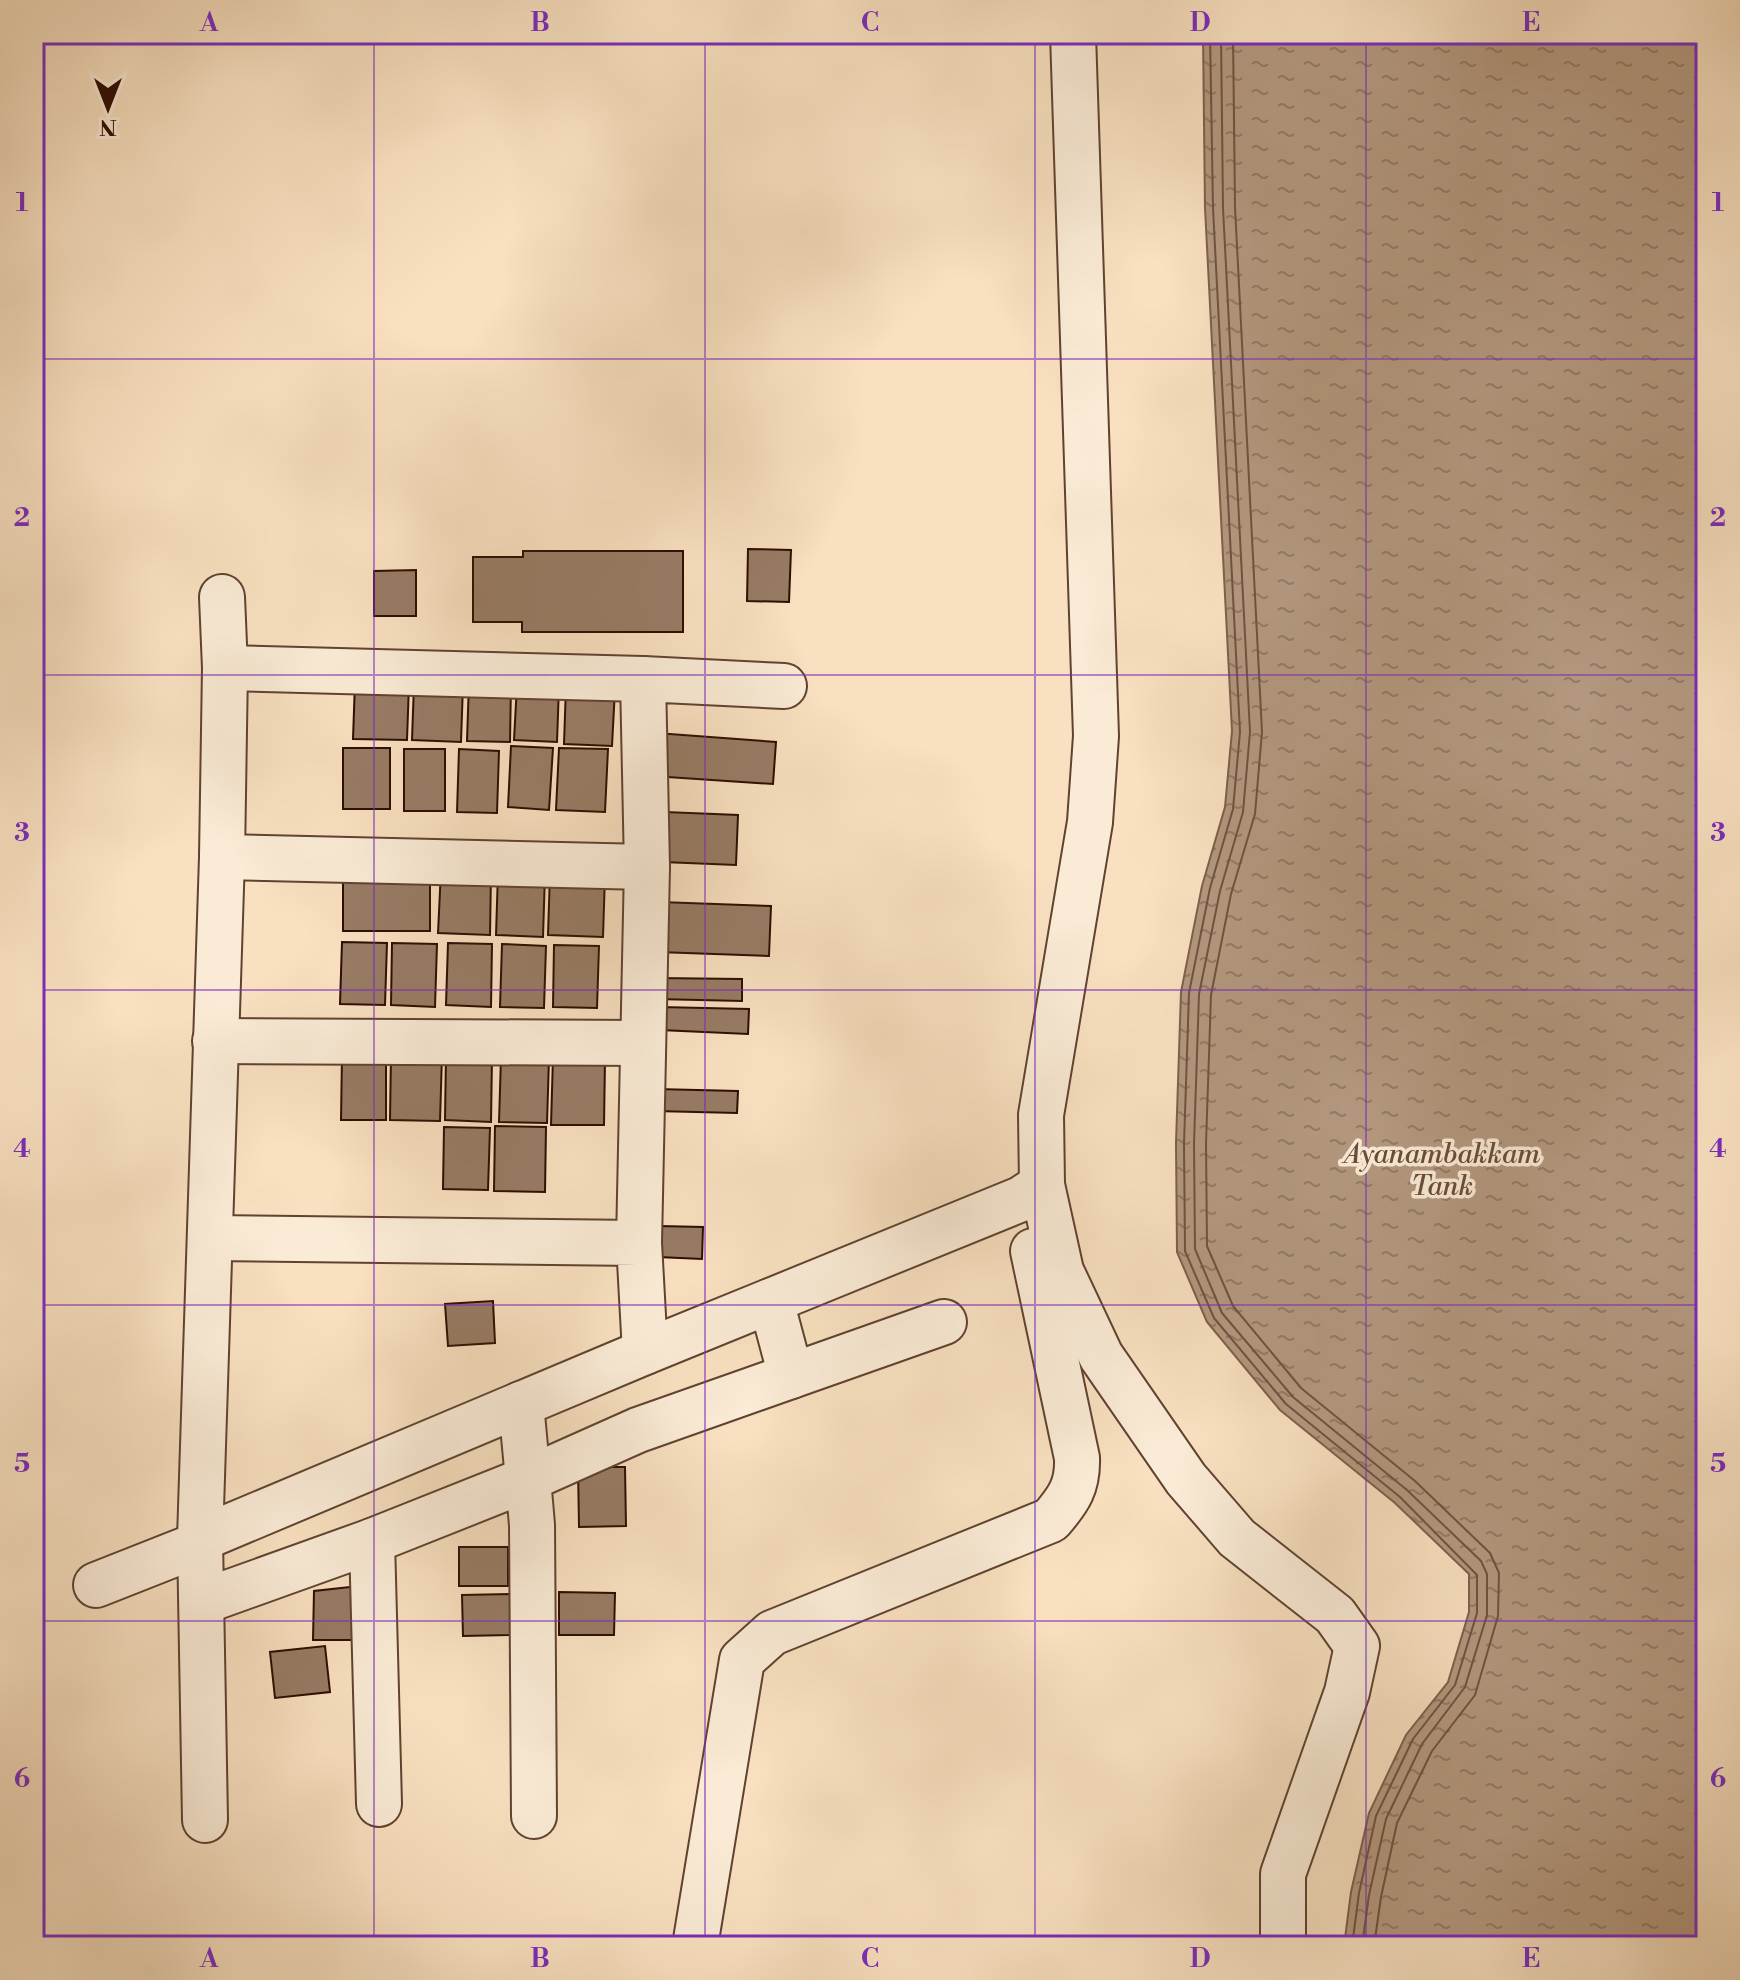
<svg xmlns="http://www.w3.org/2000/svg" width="1740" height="1980" font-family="'Libre Bodoni',serif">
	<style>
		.water { fill: url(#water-ripples); stroke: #7d604c; stroke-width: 2 }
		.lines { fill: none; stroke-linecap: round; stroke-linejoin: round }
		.shore { stroke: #705240; stroke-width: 2 }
		.building { fill: #977b64; stroke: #2d0d00; stroke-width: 2 }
		.minor-casing { stroke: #604230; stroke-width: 48 }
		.minor { stroke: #faebd6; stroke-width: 44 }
		.grid { fill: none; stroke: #7b2cbf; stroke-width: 2; stroke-opacity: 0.55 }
		.labels { text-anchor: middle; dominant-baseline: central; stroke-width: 7; stroke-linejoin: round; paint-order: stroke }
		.water-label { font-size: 28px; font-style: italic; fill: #694c39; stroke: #faebd6 }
		.neatline { fill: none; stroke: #7b2cbf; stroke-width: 3 }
		.grid-label { font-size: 26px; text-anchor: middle; font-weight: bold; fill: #7b2cbf }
	</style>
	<defs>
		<pattern id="water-ripples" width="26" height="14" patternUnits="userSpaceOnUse" patternTransform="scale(2)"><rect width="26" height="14" fill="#b3987f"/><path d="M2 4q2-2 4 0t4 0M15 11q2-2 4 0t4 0" fill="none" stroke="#927a66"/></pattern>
	</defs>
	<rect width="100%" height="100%" fill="#f8e0c0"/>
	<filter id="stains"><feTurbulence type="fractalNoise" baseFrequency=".0025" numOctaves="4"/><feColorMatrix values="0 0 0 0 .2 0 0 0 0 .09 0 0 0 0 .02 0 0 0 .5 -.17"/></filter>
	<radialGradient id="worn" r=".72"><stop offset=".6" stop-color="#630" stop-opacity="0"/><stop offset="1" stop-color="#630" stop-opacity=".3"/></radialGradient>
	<!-- water -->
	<path class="water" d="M1203,34H1706V1946H1344L1351,1892L1369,1813L1406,1735L1448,1682L1469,1612V1574L1395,1503L1280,1410L1207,1322L1177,1252L1176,1143L1181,992L1202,886L1225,807L1232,731L1205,208Z"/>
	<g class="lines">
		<!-- shore -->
		<g class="shore">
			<path d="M1210,34L1213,208L1240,732L1233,809L1210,888L1189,993L1184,1144L1185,1251L1214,1318L1286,1404L1400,1497L1477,1575V1613L1455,1685L1413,1739L1376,1816L1359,1893L1352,1946"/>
			<path d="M1221,34L1223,208L1250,732L1243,812L1220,891L1199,994L1194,1144L1195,1249L1222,1313L1293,1397L1407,1490L1481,1561L1487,1574V1615L1465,1687L1422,1744L1386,1819L1369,1895L1362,1946"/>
			<path d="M1233,34L1235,207L1262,732L1255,814L1231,894L1211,995L1206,1144L1207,1246L1233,1306L1301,1388L1415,1481L1490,1553L1499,1573L1498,1616L1475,1695L1432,1751L1397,1823L1381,1897L1374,1946"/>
		</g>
	</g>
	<!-- building -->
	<g class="building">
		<path d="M748,549L791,550L789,602L747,601Z"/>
		<path d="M523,551H683V632H522V622H473V557H523Z"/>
		<path d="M416,570V616H374V571Z"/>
		<path d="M355,682L409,684L407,740L353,739Z"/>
		<path d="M469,682L511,683L510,742L467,741Z"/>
		<path d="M414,684L463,685L461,742L412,740Z"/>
		<path d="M517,685L559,686L557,742L514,740Z"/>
		<path d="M566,686L615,689L612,746L564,744Z"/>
		<path d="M656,733L776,742L773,784L653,776Z"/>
		<path d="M511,746L553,748L549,810L508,807Z"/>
		<rect x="343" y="748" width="47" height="61"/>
		<path d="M559,748L608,749L605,812L556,810Z"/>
		<rect x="404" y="749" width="41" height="62"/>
		<path d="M459,749L499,751L497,813L457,812Z"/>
		<path d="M665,812L738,815L736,865L663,862Z"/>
		<rect x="343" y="869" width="87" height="62"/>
		<path d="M441,870L491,872L490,935L438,933Z"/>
		<path d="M498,872L545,874L543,937L496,935Z"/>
		<path d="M550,873L605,875L603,937L548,935Z"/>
		<path d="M660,902L771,906L769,956L658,952Z"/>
		<path d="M342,942L387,943L385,1005L340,1004Z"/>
		<path d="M392,943L437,944L435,1007L391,1005Z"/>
		<path d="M448,943L492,944L491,1007L446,1005Z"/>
		<path d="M502,944L546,946L544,1008L500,1007Z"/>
		<path d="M554,945L599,946L597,1008L553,1007Z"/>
		<path d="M656,978L742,979V1001L656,999Z"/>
		<path d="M660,1007L749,1009L748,1034L660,1030Z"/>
		<path d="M391,1054L442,1055L440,1121L390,1120Z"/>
		<path d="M342,1055L386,1056V1120H341Z"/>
		<path d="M446,1055L492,1056L491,1122L445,1120Z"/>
		<path d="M501,1057L549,1058L547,1123L499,1122Z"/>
		<path d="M553,1057L605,1059L604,1125H551Z"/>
		<path d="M656,1089L738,1091L737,1113L655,1111Z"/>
		<path d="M495,1126L546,1127L545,1192L494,1191Z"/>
		<path d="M444,1127L490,1128L488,1190L443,1189Z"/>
		<path d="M659,1226L703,1227L702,1259L658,1257Z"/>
		<path d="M493,1301L495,1343L448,1346L445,1304Z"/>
		<path d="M578,1467H625L626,1526L579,1527Z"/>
		<rect x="459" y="1547" width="49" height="39"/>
		<path d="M368,1585L367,1640H313L314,1591Z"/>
		<path d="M559,1592L615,1593L614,1635H559Z"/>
		<path d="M510,1594L512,1635L463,1636L462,1595Z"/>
		<path d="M325,1646L330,1692L275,1698L270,1652Z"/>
	</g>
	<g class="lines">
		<defs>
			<g id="minor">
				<path d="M1073,34L1096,736L1090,822L1041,1115L1042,1185L1061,1271L1101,1356L1186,1479L1237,1538L1335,1615L1357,1646L1347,1692L1283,1874V1946"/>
				<path d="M225,668L643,679"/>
				<path d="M222,857L647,867"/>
				<path d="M215,1041L642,1043"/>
				<path d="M210,1238L639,1243L645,1352"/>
				<path d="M639,1243L647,867L643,679L784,686"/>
				<path d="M771,1301L791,1376"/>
				<path d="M521,1404L528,1479L638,1430L944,1322"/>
				<path d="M200,1539L222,857L225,668L222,597"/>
				<path d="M96,1585L200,1544"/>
				<path d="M202,1602L372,1541"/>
				<path d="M379,1804L372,1541L528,1479L532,1525L534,1816"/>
				<path d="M205,1820L200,1539L645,1352L1021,1199L1042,1185"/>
				<path d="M695,1946L742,1660L772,1633L1051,1520C1069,1499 1078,1486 1077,1458L1033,1251"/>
			</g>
		</defs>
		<!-- minor casing -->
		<use href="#minor" class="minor-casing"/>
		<!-- minor -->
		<use href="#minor" class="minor"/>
	</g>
	<!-- grid -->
	<path class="grid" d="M374,34V1946M705,34V1946M1035,34V1946M1366,34V1946M34,359H1706M34,675H1706M34,990H1706M34,1305H1706M34,1621H1706"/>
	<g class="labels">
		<!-- water labels -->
		<g class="water-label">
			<text x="1442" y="1154">Ayanambakkam<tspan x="1442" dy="32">Tank</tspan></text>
		</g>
	</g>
	<!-- margin -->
	<rect width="1740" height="1980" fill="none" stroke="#f8e0c0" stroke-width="88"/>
	<!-- north arrow -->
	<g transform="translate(108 108) rotate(180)" stroke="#faebd6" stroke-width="6" paint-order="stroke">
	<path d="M0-6L14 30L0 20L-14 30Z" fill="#2d0d00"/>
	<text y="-12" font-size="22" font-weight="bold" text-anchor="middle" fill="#2d0d00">N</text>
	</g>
	<rect x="44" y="44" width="1652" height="1892" class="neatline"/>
	<g class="grid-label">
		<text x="209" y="31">A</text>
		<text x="540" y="31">B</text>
		<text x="870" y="31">C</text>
		<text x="1200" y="31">D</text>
		<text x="1531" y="31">E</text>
		<text x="22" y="211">1</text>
		<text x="1718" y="211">1</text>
		<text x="22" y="526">2</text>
		<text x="1718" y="526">2</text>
		<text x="22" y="841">3</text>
		<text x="1718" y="841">3</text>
		<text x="22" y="1157">4</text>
		<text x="1718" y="1157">4</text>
		<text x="22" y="1472">5</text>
		<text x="1718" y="1472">5</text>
		<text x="22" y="1787">6</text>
		<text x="1718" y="1787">6</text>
		<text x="209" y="1967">A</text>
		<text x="540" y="1967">B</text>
		<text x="870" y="1967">C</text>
		<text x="1200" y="1967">D</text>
		<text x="1531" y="1967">E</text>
	</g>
	<rect width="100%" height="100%" filter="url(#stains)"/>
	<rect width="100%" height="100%" fill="url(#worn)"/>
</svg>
